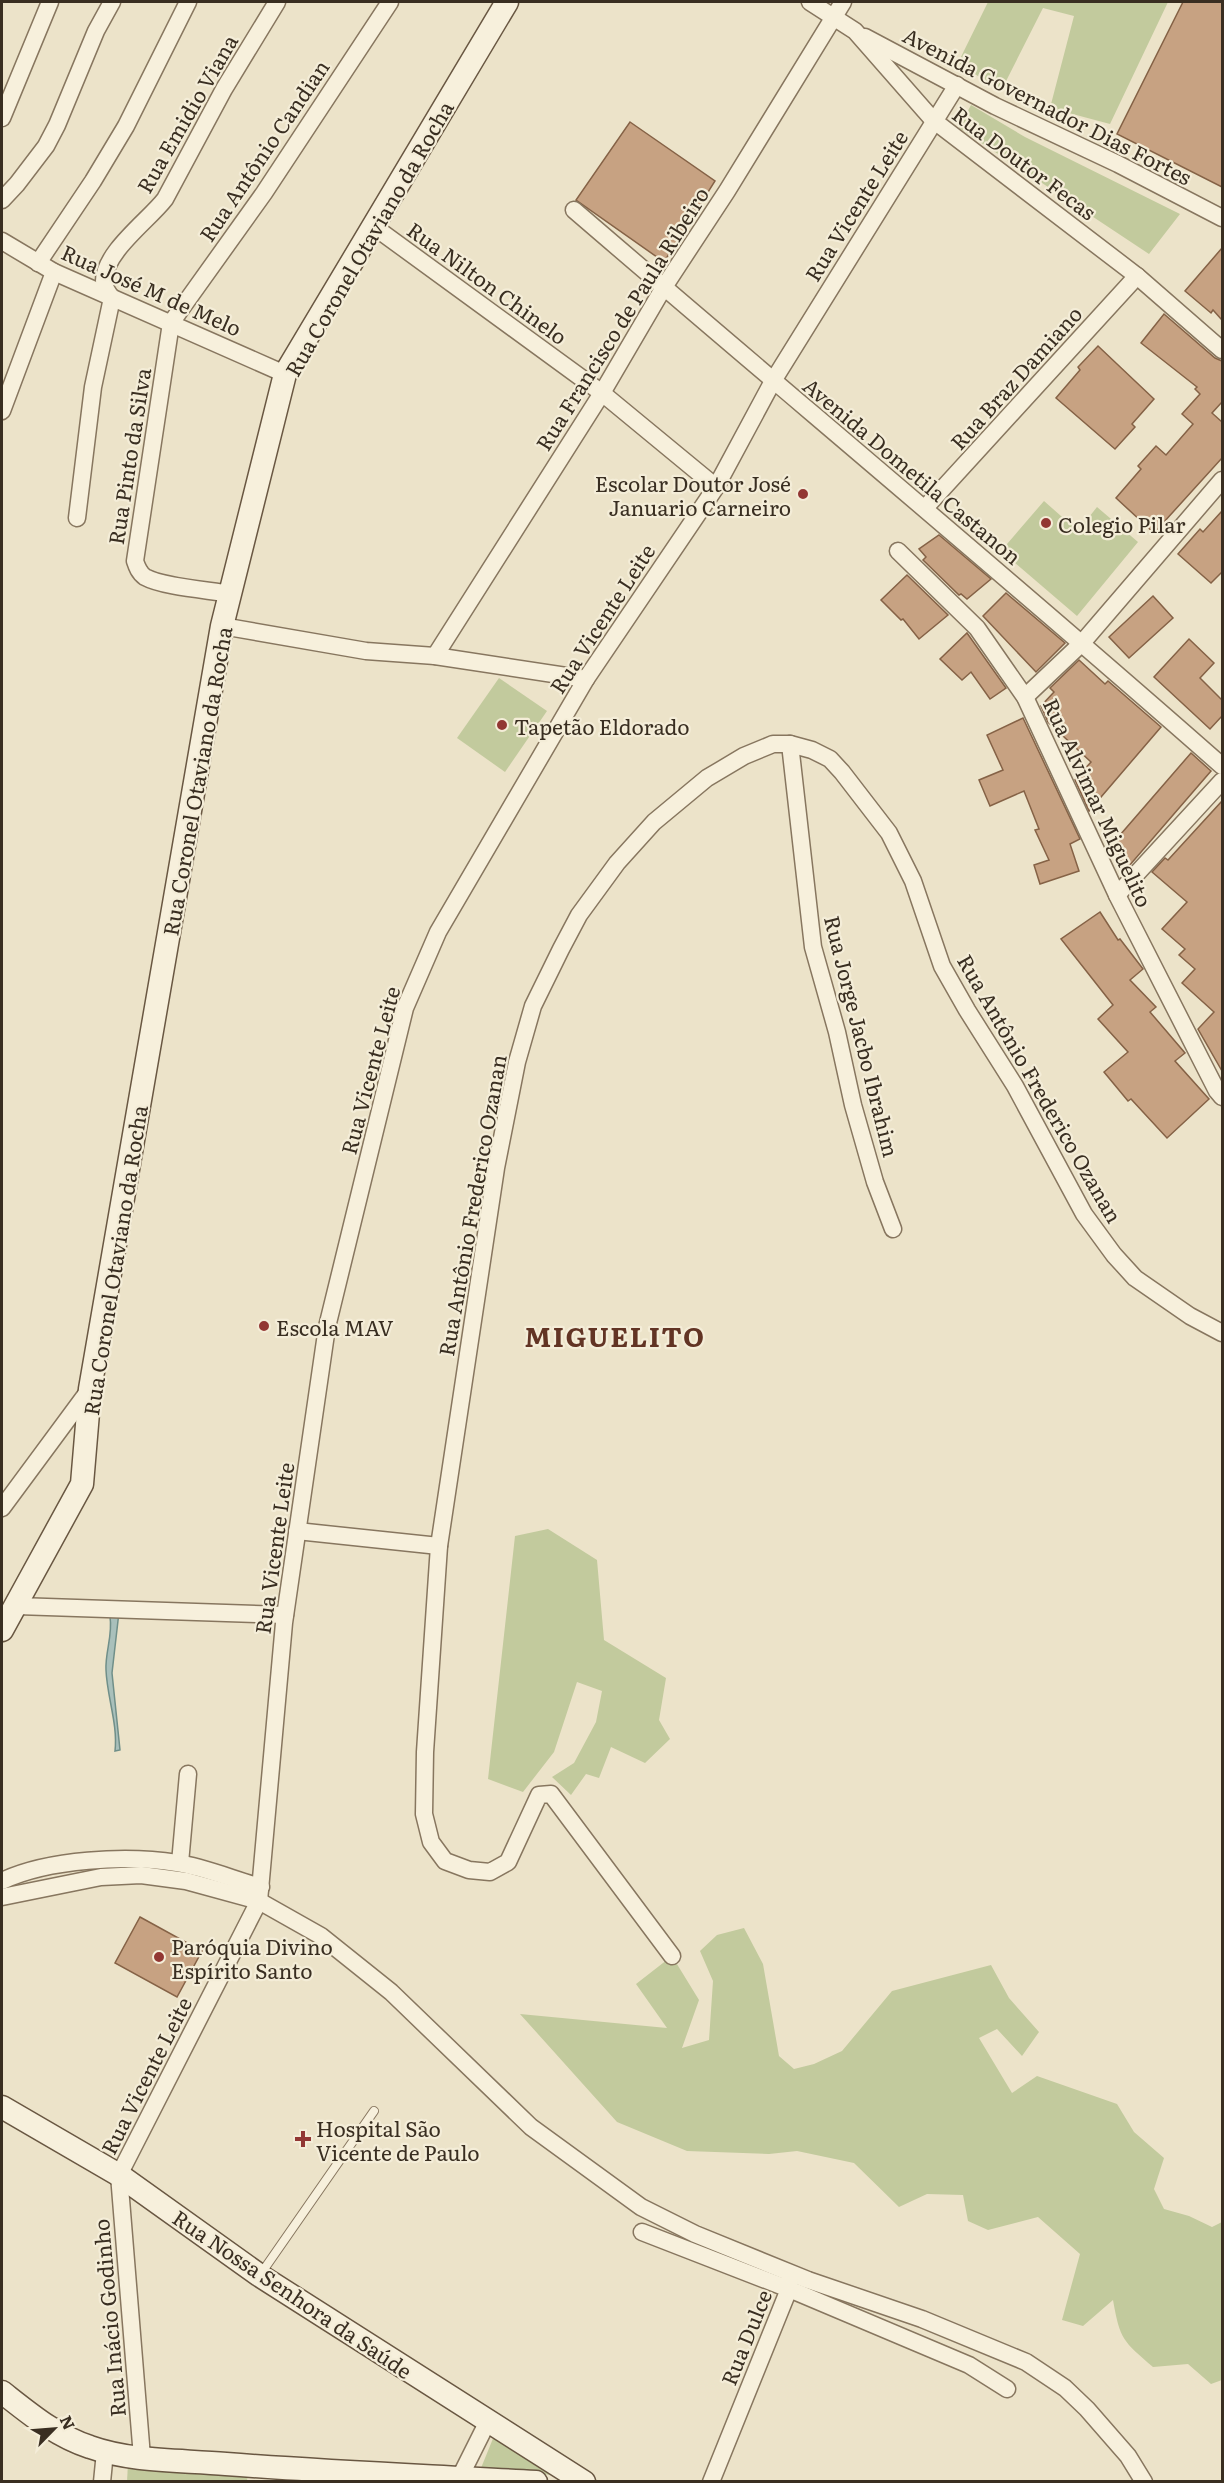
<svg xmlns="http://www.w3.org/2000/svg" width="1224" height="2483" font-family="Literata,serif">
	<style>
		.green { fill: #c2ca9d }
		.water { fill: #a9c0bb; stroke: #708f89; stroke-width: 1.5 }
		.building { fill: #c7a282; stroke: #856246; stroke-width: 1.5 }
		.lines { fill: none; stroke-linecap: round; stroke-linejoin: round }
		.lane-casing { stroke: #87765f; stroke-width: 10 }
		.street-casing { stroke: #87765f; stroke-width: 19 }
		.secondary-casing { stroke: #695742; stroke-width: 25 }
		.lane { stroke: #f7f0dc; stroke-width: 8 }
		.street { stroke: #f7f0dc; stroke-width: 16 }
		.secondary { stroke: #f7f0dc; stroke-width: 22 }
		.poi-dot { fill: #923733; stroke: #f4edd8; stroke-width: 2 }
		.labels { text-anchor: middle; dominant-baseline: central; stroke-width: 4.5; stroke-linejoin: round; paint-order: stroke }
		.street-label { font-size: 21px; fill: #392e21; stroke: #f4edd8 }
		.poi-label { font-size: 21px; fill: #392e21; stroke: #f4edd8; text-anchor: start }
		.district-label { font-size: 27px; font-weight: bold; letter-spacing: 1.5px; fill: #623424; stroke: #f4edd8 }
	</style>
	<rect width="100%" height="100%" fill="#ece3c9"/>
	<!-- green -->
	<g class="green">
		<path d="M988,2H1168L1110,124L1050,108L1074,16L1043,8L1001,91L958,63Z"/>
		<path d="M971,105L1025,137L1180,214L1149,254L959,128Z"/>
		<path d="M1044,501L1078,531L1097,507L1138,542L1077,616L1001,551Z"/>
		<path d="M499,678L547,711L505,772L457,738Z"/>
		<path d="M548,1529L597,1560L604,1640L666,1678L659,1720L670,1739L645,1763L611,1747L599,1778L586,1774L571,1795L552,1777L574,1763L596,1722L602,1691L577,1682L554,1752L523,1792L488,1779L515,1536Z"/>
		<path d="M744,1928L763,1964L779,2056L794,2069L814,2064L842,2051L892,1991L991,1965L1009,1998L1039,2032L1022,2056L997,2029L979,2038L1012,2093L1037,2076L1117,2104L1134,2132L1164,2158L1154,2189L1164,2209L1189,2216L1212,2227L1222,2222V2380L1211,2384L1188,2364L1153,2367C1123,2341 1120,2340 1113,2300L1083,2326L1062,2320L1080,2254L1038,2217L988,2230L968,2221L963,2195L927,2194L899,2207L854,2163L797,2151L769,2154L687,2151L617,2122L520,2014L667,2028L636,1984L672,1956L699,2000L682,2048L709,2040L713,1981L700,1951L717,1935Z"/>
		<path d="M494,2436L562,2476L481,2468Z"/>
		<path d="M128,2463L248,2473L247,2481L127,2482Z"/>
	</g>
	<!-- water -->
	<path class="water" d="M114,1612H119L112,1673L120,1750L115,1751C118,1724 107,1697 106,1670C105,1652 113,1635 110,1617Z"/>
	<!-- building -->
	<g class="building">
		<path d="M1183,2H1222V187L1117,134Z"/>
		<path d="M630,122L715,181L664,262L576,200Z"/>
		<path d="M1222,248V320L1213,310L1211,313L1185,291Z"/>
		<path d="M1164,314L1215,358L1222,361V402L1212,413L1222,422V458L1154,533L1116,498L1141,469L1138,466L1156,446L1166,455L1193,424L1182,414L1200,394L1195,389L1197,387L1141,343Z"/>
		<path d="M1098,346L1154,399L1132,424L1135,427L1115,449L1056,398L1080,370L1078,367Z"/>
		<path d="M1222,511V572L1211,583L1178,554L1200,529L1203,532Z"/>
		<path d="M939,535L991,579L967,599L961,594L959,595L923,560L926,557L919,549Z"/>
		<path d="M907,575L948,615L919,639L903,619L901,620L881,600Z"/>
		<path d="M1006,593L1065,643L1036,672L983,616Z"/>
		<path d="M1153,596L1173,618L1129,658L1109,637Z"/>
		<path d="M967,633L1006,688L990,699L971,672L962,680L940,659Z"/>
		<path d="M1189,639L1214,663L1200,678L1222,700V716L1210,729L1154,677Z"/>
		<path d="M1079,660L1105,684L1108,681L1161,727L1089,811L1075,780L1091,762L1048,722L1041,706L1054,692L1050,688Z"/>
		<path d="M1023,718L1080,839L1070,844L1079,871L1040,884L1034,865L1049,860L1035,830L1039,829L1024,791L990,806L979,780L1003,770L987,735Z"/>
		<path d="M1191,753L1211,771L1129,866H1123L1114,842Z"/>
		<path d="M1222,801V1071L1198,1029L1214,1012L1182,983L1195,969L1179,955L1185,949L1162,929L1187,902L1152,872L1165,858L1168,860Z"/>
		<path d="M1100,912L1118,940L1120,939L1143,969L1130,980L1156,1007L1150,1012L1185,1053L1175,1061L1209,1099L1167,1138L1131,1099L1128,1101L1104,1072L1128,1052L1098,1019L1113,1005L1061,939Z"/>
		<path d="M140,1917L202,1951L177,1997L115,1963Z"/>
	</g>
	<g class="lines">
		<defs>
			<path id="lane" d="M260,2275L374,2111"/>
			<g id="street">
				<path d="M810,2L855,31L933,120L1137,276L1222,350"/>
				<path d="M865,37L995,106L1118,164L1222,218"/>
				<path d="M2,118L50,2"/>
				<path d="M2,200L17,184L46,146L57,125L96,31L112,2"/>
				<path d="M574,210C790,396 1009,578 1222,766"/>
				<path d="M373,226L602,393L716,487"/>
				<path d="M2,241L54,272L285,374"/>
				<path d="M38,263L93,181L126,126L188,2"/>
				<path d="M2,411L54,272"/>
				<path d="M925,508L1137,276"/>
				<path d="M77,518L93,387L112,298C108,293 104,288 104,281C104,252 149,220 165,199L224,89L277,2"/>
				<path d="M898,551L977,628L1025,697L1117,895L1217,1091L1222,1097"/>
				<path d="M231,594C209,590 163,587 145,577C139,573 137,567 135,561L171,323L264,193L390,2"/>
				<path d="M222,626L366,651L435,656L586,679"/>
				<path d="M435,656L602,393L664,287L727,191L843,2"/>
				<path d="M1025,697L1082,643L1222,480"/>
				<path d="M790,744L813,947L837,1032L853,1105L875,1182L893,1229"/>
				<path d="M1117,895L1222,781"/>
				<path d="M2,1508L90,1389"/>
				<path d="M297,1531L439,1546"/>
				<path d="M17,1606L285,1615"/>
				<path d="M180,1863L188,1774"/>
				<path d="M2,1881C48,1859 127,1855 177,1863C204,1867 235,1880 261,1887"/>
				<path d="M2,1897L101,1877L141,1875L186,1881L259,1901L321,1936L391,1992L531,2127L641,2207L695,2234L808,2280L922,2319L1026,2362L1065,2388L1087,2409L1128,2456L1144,2482"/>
				<path d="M672,1956L551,1794L539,1795L508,1862L490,1872L469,1870L445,1861L431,1842L424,1814L425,1752L439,1546L496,1168L517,1062L533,1006L561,949L579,915L617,863L654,822L707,778L744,756L773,744H790L812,750L830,759L842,772L889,833L913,881L942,966L967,1010L1015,1086L1084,1214L1114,1255L1135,1278L1190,1316L1222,1333"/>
				<path d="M642,2232L789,2289L711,2482"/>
				<path d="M790,2280L789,2289L969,2365L1007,2389"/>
				<path d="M142,2457L119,2175L259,1901L284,1623L327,1327L405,1008L438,932L586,679L716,487L773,381L957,85"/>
				<path d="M460,2477L488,2421"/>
				<path d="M102,2482L105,2452"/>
			</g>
			<g id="secondary">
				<path d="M2,1630L82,1484L90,1389L222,626L285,374L507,2"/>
				<path d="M2,2107L119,2175L259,2275L584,2482"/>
				<path d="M2,2392C30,2414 56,2436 90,2447C132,2462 182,2460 226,2464C329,2472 433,2476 536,2482"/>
			</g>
		</defs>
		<!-- lane casing -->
		<use href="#lane" class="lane-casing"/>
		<!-- street casing -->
		<use href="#street" class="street-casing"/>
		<!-- secondary casing -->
		<use href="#secondary" class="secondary-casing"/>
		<!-- lane -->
		<use href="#lane" class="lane"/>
		<!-- street -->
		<use href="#street" class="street"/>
		<!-- secondary -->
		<use href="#secondary" class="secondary"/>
	</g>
	<!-- markers -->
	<g class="poi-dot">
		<circle cx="803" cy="494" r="6"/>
		<circle cx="1046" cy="523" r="6"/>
		<circle cx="502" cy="725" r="6"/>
		<circle cx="264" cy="1326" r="6"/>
		<circle cx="159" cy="1957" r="6"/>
		<path d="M300 2130h6v6h6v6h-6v6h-6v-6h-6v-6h6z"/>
	</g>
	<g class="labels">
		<!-- street labels -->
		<g class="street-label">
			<text transform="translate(1048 105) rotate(27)">Avenida Governador Dias Fortes</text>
			<text transform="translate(186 113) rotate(-60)">Rua Emidio Viana</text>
			<text transform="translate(263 150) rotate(-56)">Rua Antônio Candian</text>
			<text transform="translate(1025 162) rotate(37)">Rua Doutor Fecas</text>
			<text transform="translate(855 205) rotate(-58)">Rua Vicente Leite</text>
			<text transform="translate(368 238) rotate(-60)">Rua Coronel Otaviano da Rocha</text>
			<text transform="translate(488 282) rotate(36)">Rua Nilton Chinelo</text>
			<text transform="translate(152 289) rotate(24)">Rua José M de Melo</text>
			<text transform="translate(621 318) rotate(-58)">Rua Francisco de Paula Ribeiro</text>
			<text transform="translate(1015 377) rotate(-48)">Rua Braz Damiano</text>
			<text transform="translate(128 456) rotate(-81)">Rua Pinto da Silva</text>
			<text transform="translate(913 470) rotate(40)">Avenida Dometila Castanon</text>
			<text transform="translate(601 618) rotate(-57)">Rua Vicente Leite</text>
			<text transform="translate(196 781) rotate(-80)">Rua Coronel Otaviano da Rocha</text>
			<text transform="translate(1099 802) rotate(65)">Rua Alvimar Miguelito</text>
			<text transform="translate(863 1036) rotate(76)">Rua Jorge Jacbo Ibrahim</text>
			<text transform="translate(369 1070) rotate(-75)">Rua Vicente Leite</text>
			<text transform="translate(1041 1088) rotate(60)">Rua Antônio Frederico Ozanan</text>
			<text transform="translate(471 1205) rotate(-80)">Rua Antônio Frederico Ozanan</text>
			<text transform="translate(114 1260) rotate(-81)">Rua Coronel Otaviano da Rocha</text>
			<text transform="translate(273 1548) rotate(-82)">Rua Vicente Leite</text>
			<text transform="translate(145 2075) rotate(-63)">Rua Vicente Leite</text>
			<text transform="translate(293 2293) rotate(34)">Rua Nossa Senhora da Saúde</text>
			<text transform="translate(108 2318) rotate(-95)">Rua Inácio Godinho</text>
			<text transform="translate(745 2337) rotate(-68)">Rua Dulce</text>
		</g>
		<!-- poi labels -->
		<g class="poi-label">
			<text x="791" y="482" text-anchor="end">Escolar Doutor José<tspan x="791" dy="24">Januario Carneiro</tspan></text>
			<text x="1058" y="523">Colegio Pilar</text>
			<text x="514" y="725">Tapetão Eldorado</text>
			<text x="276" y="1326">Escola MAV</text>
			<text x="171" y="1945">Paróquia Divino<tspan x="171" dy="24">Espírito Santo</tspan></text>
			<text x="316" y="2127">Hospital São<tspan x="316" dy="24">Vicente de Paulo</tspan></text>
		</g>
		<!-- district labels -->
		<g class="district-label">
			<text x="615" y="1335">MIGUELITO</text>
		</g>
	</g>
	<!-- border -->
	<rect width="1224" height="2483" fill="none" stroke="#392e21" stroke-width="6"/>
	<!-- north arrow -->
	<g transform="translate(54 2429) rotate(65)" stroke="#f4edd8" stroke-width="4.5" paint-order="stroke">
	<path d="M0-4.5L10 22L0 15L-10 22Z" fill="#392e21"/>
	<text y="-9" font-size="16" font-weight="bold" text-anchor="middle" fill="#392e21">N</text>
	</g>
</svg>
